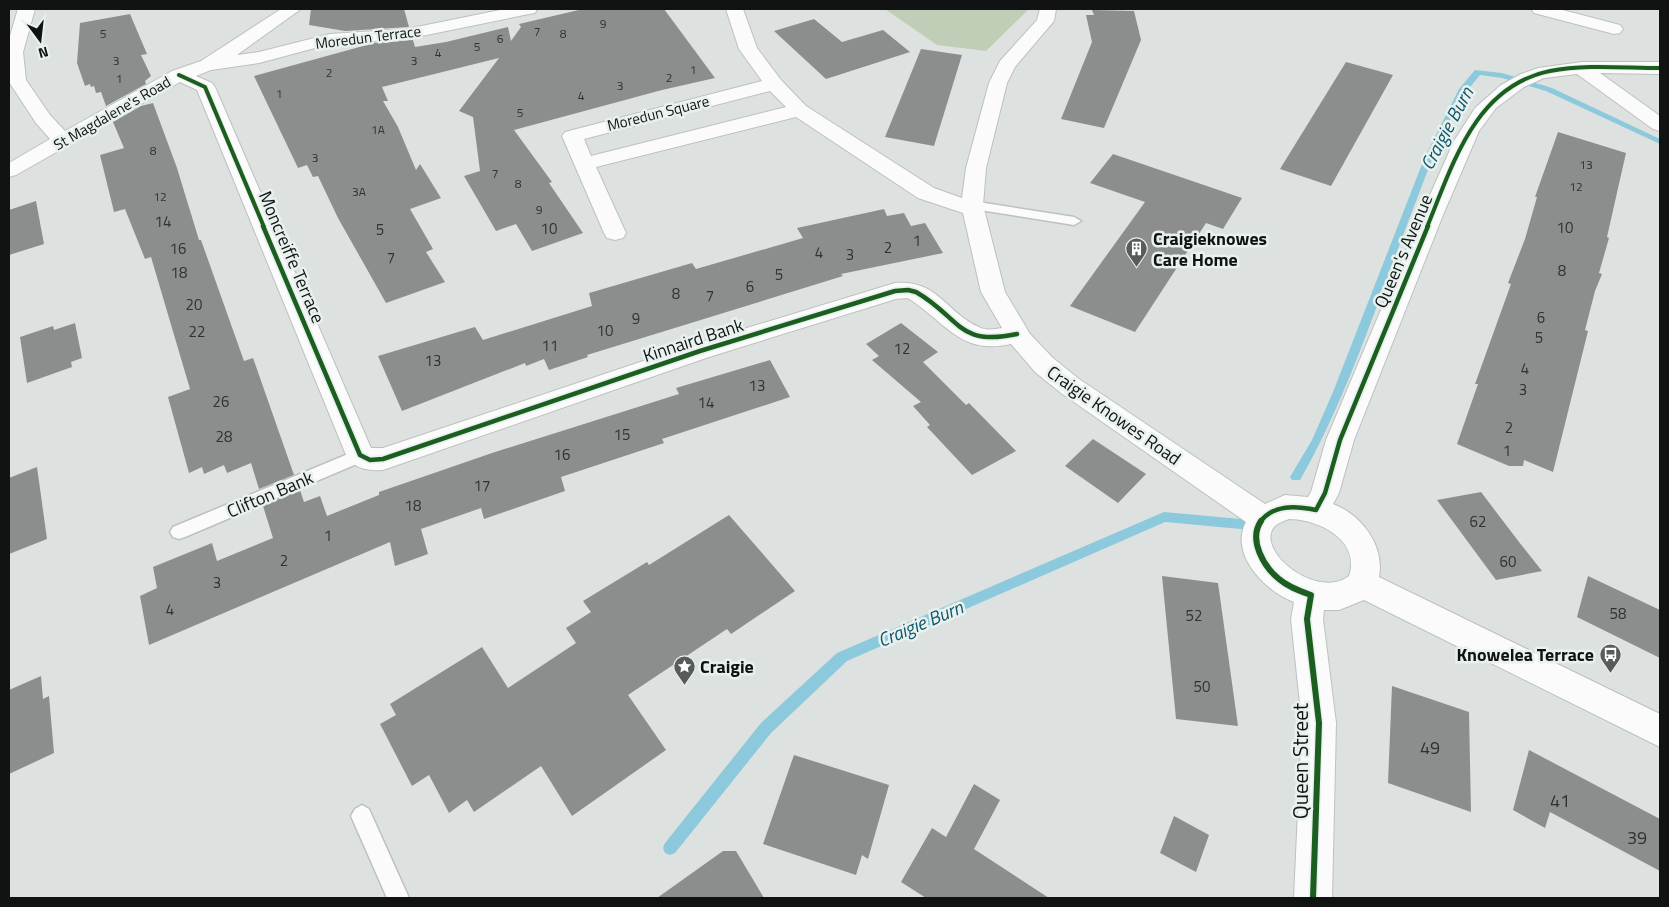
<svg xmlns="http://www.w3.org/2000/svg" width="1669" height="907" font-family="'Titillium Web',sans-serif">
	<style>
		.green { fill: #c0cdb7 }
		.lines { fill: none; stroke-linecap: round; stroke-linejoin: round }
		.stream { fill: #8cc9dc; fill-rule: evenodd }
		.building { fill: #8b8e8c }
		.lane-casing { stroke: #bdc0bf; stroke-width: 3 }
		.street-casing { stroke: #bdc0bf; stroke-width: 2 }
		.lane { fill: #fafbfa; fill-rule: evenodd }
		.street { fill: #fafbfa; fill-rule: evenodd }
		.cycleway-far2-casing { stroke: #e8f1ee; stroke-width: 6 }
		.cycleway-far1-casing { stroke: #e8f1ee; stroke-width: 8 }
		.cycleway-casing { stroke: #e8f1ee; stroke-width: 9 }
		.cycleway-far2 { stroke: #1b5e20; stroke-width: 4 }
		.cycleway-far1 { stroke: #1b5e20; stroke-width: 4.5 }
		.cycleway { stroke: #1b5e20; stroke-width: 6 }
		.labels { text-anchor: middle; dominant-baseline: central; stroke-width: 5; stroke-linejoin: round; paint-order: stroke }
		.far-number-label { font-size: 12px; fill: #2f3230 }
		.far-street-label { font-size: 15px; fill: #101312; stroke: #e8f1ee }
		.number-label { font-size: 15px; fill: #2f3230 }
		.poi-label { font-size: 18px; font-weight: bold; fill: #101312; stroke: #e8f1ee; text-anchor: start }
		.street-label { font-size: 18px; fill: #101312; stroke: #e8f1ee }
		.near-number-label { font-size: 18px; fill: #2f3230 }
		.water-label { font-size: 19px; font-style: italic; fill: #0e566a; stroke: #e8f1ee }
		.near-street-label { font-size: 21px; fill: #101312; stroke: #e8f1ee }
	</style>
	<rect width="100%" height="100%" fill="#dde2e0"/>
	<!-- green -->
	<path class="green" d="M885,9H1029L986,51L937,45Z"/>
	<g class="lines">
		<!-- stream -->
		<g class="stream">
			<path d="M1475,70L1502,73L1552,88L1660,139V144L1546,91L1502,78L1480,75C1447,112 1428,171 1410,217C1376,306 1347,398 1300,480H1292L1290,477L1312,440L1333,392L1424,159L1459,89Z"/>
			<path d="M1164,512L1241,519L1245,520L1247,524L1245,528L1241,529L1165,522L847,661L771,733L675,853L670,855L665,853L663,848L665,843L761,723L837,653Z"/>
		</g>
	</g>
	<!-- building -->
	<g class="building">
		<path d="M311,9H404L409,27L345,31L309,25Z"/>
		<path d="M583,9H664L715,78L662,90L514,130L552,182L549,183L583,233L532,251L516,224L496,231L464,176L480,171L473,117L459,111L499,58L382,87L388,101H383L398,127L416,170L420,164L441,198L410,209L433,249L426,252L445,282L386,303L338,218L318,176L313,177L307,165L298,168L254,76L374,43L413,40L415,47L446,42L508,27L511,41L521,27L519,24Z"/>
		<path d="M1092,10L1134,11L1141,40L1104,128L1061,119L1092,42L1086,15H1094Z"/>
		<path d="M130,14L147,54L141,55L151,76L145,81L146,84L106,106L101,92L96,93L94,86L91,87L90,84L85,86L77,63L80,23Z"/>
		<path d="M814,19L842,42L883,30L910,52L826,79L774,31Z"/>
		<path d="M921,49L962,55L934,146L885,137Z"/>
		<path d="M1346,62L1393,75L1331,186L1280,169Z"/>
		<path d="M153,103L177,168L199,240H201L244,361L253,358L294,475L259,489L251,463L227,473L224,465L204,474L202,467L189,473L168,397L190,389L151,257L145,259L125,209L114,212L100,155L124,148L113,122L141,106Z"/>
		<path d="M1558,132L1626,153L1607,237L1609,238L1599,273L1602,274L1595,291L1585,330L1588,331L1553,472L1524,460L1523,466H1509L1457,444L1478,384H1475L1511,284L1508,283L1525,239L1537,197H1535Z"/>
		<path d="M1113,154L1242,198L1223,229L1206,223L1135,332L1070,306L1145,202L1090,183Z"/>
		<path d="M36,201L44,244L9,255V210Z"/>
		<path d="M884,209L887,216L904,213L911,226L925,223L943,253L841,274L843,276L587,355L588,357L549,370L544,359L526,366L525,363L402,411L378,356L475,327L483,340L592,306L589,293L692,263L696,269L803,238L797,228Z"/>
		<path d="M75,323L82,358L71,362L72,367L27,383L20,337L53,326L54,330Z"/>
		<path d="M901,323L938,352L923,362L966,405L969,403L1016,451L972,475L927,427L930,425L913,406L921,402L872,360L879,356L866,344Z"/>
		<path d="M770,360L790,397L662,439L664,443L561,477L565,491L484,519L481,508L421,529L428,554L395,566L390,542L149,645L140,596L157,588L153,567L212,543L217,561L273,538L263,506L300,490L304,502L320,496L327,516L379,495V492L492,453L679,394L676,388Z"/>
		<path d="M1093,439L1146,474L1118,503L1065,466Z"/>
		<path d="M37,467L47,539L9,554V478Z"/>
		<path d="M1481,492L1519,542L1542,571L1496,580L1437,500Z"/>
		<path d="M729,515L795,591L731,634L727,629L628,695L666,750L572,816L541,766L474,812L467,800L449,813L429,775L412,786L380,724L396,715L390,704L482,647L508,688L576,643L566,628L591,612L583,601L647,562L649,565Z"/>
		<path d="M1162,576L1218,583L1238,726L1176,719Z"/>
		<path d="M1588,576L1660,610V658L1577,617Z"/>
		<path d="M41,676L43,699L49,696L54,753L9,774V690Z"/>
		<path d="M1392,686L1469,712L1471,812L1388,783Z"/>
		<path d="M1529,750L1660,819V871L1550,812L1545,828L1513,810Z"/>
		<path d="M794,755L889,785L868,859L862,855L856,875L763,844Z"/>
		<path d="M974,784L1000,800L974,849L1049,898H926L901,882L932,828L946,837Z"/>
		<path d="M1174,816L1209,835L1196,872L1160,853Z"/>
		<path d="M723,851H736L764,898H657Z"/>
	</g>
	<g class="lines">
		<defs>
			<g id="lane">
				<path d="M972,201L1074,217L1081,221L1074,225L967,208L966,205Z"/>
				<path d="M360,449L366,450L368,455L366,460L185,537L179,539L173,537L170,532L173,527Z"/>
				<path d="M362,805L369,809L409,898H387L351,816L355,809Z"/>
			</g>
			<g id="street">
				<path d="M18,9H35L23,52L26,80L50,115L65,131L172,71L201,61L281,9H301L237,55L259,52L330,34L407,29L505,9H537L535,13L529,14L407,39L330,44L259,63L211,70L196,76L212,83L215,87L371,448H383L691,345L895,283C938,279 946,313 979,327C986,331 994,329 1002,328L981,292L963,213L918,198L796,117L596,167L626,233L623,238L615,240L607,238L604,233L562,136L565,132L762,81L739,49L726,9H743L757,48L781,80L806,106L934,188L962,198L966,168L989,83L1000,61L1037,20L1040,9H1056L1054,21L1015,67L1007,83L986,168L983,205L1005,292L1030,334L1053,358L1079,379L1265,504L1285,495L1308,497L1311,492L1326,440L1421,215L1454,141L1475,108L1501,85L1521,74L1538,68L1582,62H1660V74L1600,73L1660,116V131L1653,129L1577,74L1544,78L1524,87L1496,108L1479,131L1443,215L1354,440L1339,493L1333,504C1362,515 1385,546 1379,577L1660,714V747L1364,600L1339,610H1324L1323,619L1336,723L1332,898H1294L1302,723L1291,619L1294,602C1265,591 1229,554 1246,522L1061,393L1035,372L1011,344C961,355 947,324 911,300L907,298L896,299L709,357L383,470C368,471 354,469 346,455L197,90L180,82L16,175L9,177V163L50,139L36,123L9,82V39ZM770,91L786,107L591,156L584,139ZM1289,519C1318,519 1361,540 1349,576C1316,601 1253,549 1275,526C1278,523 1284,521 1289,519Z"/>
				<path d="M1531,9H1559L1620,25L1623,29L1620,33L1614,34L1534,13Z"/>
			</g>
		</defs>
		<!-- lane casing -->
		<use href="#lane" class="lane-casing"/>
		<!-- street casing -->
		<use href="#street" class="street-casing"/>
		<!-- lane -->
		<use href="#lane" class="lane"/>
		<!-- street -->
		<use href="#street" class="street"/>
		<defs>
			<g id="cycleway-far2">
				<path d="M179,75L205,87L264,227"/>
				<path d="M1427,227C1453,164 1475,86 1550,71C1586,64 1624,68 1660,68"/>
			</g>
			<g id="cycleway-far1">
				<path d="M263,226L360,455L370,460L383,459L700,351L895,291L908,290L916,292C960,317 957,347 1017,334"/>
				<path d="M1260,522C1273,504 1296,506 1316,510L1325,493L1340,440L1428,226"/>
			</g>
			<path id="cycleway" d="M1261,521C1248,540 1264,567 1279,579C1288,587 1300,591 1311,595L1307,619L1319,723L1313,898"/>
		</defs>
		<!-- cycleway-far2 casing -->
		<use href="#cycleway-far2" class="cycleway-far2-casing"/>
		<!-- cycleway-far1 casing -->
		<use href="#cycleway-far1" class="cycleway-far1-casing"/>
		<!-- cycleway casing -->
		<use href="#cycleway" class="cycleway-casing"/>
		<!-- cycleway-far2 -->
		<use href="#cycleway-far2" class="cycleway-far2"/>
		<!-- cycleway-far1 -->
		<use href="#cycleway-far1" class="cycleway-far1"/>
		<!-- cycleway -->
		<use href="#cycleway" class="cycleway"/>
	</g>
	<!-- icons -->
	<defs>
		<symbol id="building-pin" viewBox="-11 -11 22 30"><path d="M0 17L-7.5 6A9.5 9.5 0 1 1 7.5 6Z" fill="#585b5a" stroke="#e8f1ee"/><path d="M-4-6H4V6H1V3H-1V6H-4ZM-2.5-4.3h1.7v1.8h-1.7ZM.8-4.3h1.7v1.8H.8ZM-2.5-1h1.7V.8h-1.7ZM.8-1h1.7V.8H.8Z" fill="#fff"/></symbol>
		<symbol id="bus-pin" viewBox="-11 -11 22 30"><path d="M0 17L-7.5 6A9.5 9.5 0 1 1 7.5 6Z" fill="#585b5a" stroke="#e8f1ee"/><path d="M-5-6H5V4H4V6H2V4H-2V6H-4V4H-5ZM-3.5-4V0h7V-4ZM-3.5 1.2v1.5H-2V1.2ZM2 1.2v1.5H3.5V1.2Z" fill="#fff"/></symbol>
		<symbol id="sight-pin" viewBox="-11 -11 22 30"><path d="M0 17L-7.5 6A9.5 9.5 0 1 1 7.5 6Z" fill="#585b5a" stroke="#e8f1ee"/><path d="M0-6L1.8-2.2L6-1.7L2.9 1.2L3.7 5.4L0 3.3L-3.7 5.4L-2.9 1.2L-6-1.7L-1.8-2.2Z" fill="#fff"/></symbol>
	</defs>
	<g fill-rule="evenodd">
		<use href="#building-pin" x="1124" y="236" width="25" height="34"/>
		<use href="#bus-pin" x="1598" y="642" width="25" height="34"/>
		<use href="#sight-pin" x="672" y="654" width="25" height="34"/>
	</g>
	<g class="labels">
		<!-- far-number labels -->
		<g class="far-number-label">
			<text x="603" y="23">9</text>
			<text x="537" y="31">7</text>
			<text x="103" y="33">5</text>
			<text x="563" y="33">8</text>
			<text x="500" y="38">6</text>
			<text x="477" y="46">5</text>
			<text x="438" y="52">4</text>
			<text x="116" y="60">3</text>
			<text x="414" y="60">3</text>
			<text x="693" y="69">1</text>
			<text x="329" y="72">2</text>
			<text x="669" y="77">2</text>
			<text x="119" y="78">1</text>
			<text x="620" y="85">3</text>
			<text x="279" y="93">1</text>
			<text x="581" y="95">4</text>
			<text x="520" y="112">5</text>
			<text x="378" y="129">1A</text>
			<text x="153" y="150">8</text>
			<text x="315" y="157">3</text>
			<text x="1586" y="164">13</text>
			<text x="495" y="173">7</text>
			<text x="518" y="183">8</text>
			<text x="1576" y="186">12</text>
			<text x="359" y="191">3A</text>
			<text x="160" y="196">12</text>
			<text x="539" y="209">9</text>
		</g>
		<!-- far-street labels -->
		<g class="far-street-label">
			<text transform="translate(368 37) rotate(-7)">Moredun Terrace</text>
			<text transform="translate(112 113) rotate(-30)">St Magdalene's Road</text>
			<text transform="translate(658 113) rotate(-14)">Moredun Square</text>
		</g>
		<!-- number labels -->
		<g class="number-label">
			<text x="163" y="221">14</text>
			<text x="1565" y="227">10</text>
			<text x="549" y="228">10</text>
			<text x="380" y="229">5</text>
			<text x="917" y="240">1</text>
			<text x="888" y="247">2</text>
			<text x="178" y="248">16</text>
			<text x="819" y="252">4</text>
			<text x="850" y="254">3</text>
			<text x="391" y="257">7</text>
			<text x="1562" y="270">8</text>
			<text x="179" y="272">18</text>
			<text x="779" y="274">5</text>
			<text x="750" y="286">6</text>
			<text x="676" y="293">8</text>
			<text x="710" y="295">7</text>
			<text x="194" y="304">20</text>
			<text x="1541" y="317">6</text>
			<text x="636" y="318">9</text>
			<text x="605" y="330">10</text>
			<text x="197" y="331">22</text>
			<text x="1539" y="337">5</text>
			<text x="550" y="345">11</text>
			<text x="902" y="348">12</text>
			<text x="433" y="360">13</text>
			<text x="1525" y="368">4</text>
			<text x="757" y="385">13</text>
			<text x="1523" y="389">3</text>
			<text x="221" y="401">26</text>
			<text x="706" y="402">14</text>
			<text x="1509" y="427">2</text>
			<text x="622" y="434">15</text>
			<text x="224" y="436">28</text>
			<text x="1507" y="450">1</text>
			<text x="562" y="454">16</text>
			<text x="482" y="485">17</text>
			<text x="413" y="505">18</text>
			<text x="1478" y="521">62</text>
			<text x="328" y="535">1</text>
			<text x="284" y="560">2</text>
			<text x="1508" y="561">60</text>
			<text x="217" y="582">3</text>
			<text x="170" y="609">4</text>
			<text x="1618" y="613">58</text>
			<text x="1194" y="615">52</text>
			<text x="1202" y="686">50</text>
		</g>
		<!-- poi labels -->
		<g class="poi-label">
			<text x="1153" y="238">Craigieknowes<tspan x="1153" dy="21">Care Home</tspan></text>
			<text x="1594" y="654" text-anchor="end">Knowelea Terrace</text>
			<text x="700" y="666">Craigie</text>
		</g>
		<!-- street labels -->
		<g class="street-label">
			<text transform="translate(1403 251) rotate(-67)">Queen's Avenue</text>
			<text transform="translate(292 257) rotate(67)">Moncreiffe Terrace</text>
			<text transform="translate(693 340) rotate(-18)">Kinnaird Bank</text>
			<text transform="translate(1114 415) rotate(35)">Craigie Knowes Road</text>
			<text transform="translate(270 494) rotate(-23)">Clifton Bank</text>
		</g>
		<!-- near-number labels -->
		<g class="near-number-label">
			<text x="1430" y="747">49</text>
			<text x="1560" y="800">41</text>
			<text x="1637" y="837">39</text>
		</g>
		<!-- water labels -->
		<g class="water-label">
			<text transform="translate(1446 128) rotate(-62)">Craigie Burn</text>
			<text transform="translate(920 623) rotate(-23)">Craigie Burn</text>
		</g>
		<!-- near-street labels -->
		<g class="near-street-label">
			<text transform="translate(1300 761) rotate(-90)">Queen Street</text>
		</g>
	</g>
	<!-- border -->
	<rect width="1669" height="907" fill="none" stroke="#101312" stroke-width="20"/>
	<!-- north arrow -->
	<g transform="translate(40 40) rotate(165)" stroke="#e8f1ee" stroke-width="4" paint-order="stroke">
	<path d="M0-4L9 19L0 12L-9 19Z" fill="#101312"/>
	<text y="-8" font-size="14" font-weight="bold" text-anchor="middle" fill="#101312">N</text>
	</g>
</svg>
